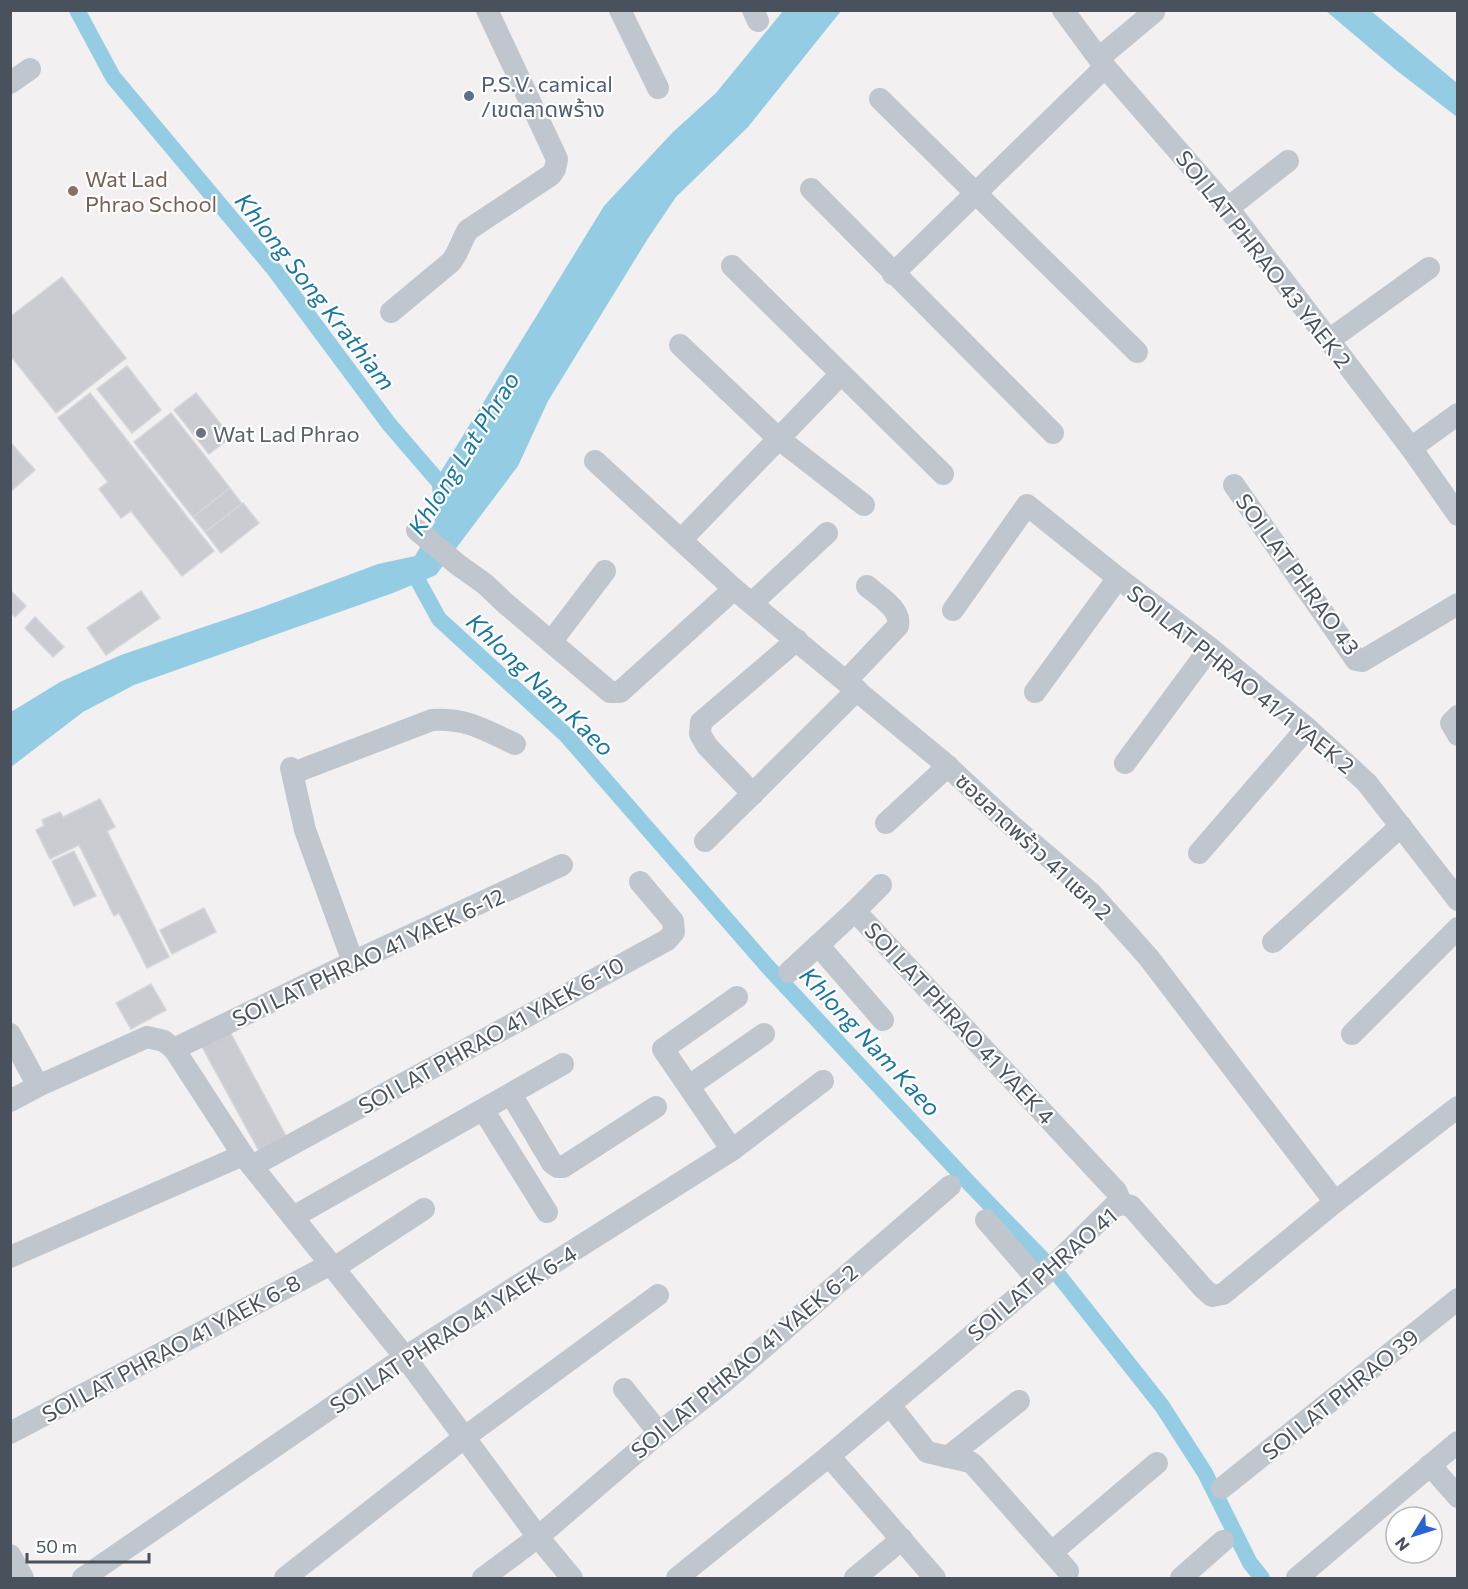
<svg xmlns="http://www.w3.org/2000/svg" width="1468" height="1589" font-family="Commissioner,'Noto Sans Thai',sans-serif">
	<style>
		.water { fill: #94cce4 }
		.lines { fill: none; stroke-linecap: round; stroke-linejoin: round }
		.canal { stroke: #94cce4; stroke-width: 16 }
		.building { fill: #caccd2; stroke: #d4d6db; stroke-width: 1.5 }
		.minor { stroke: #bfc6cd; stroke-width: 22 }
		.service-dot { fill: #5c6f8a; stroke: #fff; stroke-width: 2 }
		.education-dot { fill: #8d6e63; stroke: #fff; stroke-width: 2 }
		.worship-dot { fill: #6b7280; stroke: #fff; stroke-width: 2 }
		.labels { text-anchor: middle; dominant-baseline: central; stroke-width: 4.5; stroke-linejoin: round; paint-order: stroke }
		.service-label { font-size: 22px; fill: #4e5e75; stroke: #fff; text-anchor: start }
		.education-label { font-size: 22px; fill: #785e54; stroke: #fff; text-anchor: start }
		.street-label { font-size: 22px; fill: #49515c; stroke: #fff }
		.worship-label { font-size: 22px; fill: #5b616d; stroke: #fff; text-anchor: start }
		.water-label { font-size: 24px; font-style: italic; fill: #19779f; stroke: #fff }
	</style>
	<rect width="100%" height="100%" fill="#f2f0f0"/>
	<!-- water -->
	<g class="water">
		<path d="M783,11H841L748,127L676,197L647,240L548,401L518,466L436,575L393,593L134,685L83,712L11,767V712L60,682L121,655L260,608L378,564L415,556L435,522L432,486L604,206L673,132L716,93Z"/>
		<path d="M1326,11H1371L1457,83V117L1396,70Z"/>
	</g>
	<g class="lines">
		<!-- canal -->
		<g class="canal">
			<path d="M77,10L113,77L273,268L389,424L451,496"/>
			<path d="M410,566L439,619L566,735L768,967L968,1182L1060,1277L1162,1406L1205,1473L1250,1563L1262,1578"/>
		</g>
	</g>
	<!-- building -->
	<g class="building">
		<path d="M62,277L126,358L56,413L10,355V317Z"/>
		<path d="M127,366L161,410L132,433L97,389Z"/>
		<path d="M90,393L214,551L182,576L131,511L121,518L99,489L108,482L58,418Z"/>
		<path d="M196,393L231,437L209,454L174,410Z"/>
		<path d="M171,413L230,488L193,517L134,442Z"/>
		<path d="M10,442L35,470L10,492Z"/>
		<path d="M230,488L242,504L205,532L193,517Z"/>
		<path d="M243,503L259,523L221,553L205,532Z"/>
		<path d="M10,590L26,606L15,617L10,612Z"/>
		<path d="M141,591L160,618L106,655L87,628Z"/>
		<path d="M35,617L64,647L53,657L25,628Z"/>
		<path d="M100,799L115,827L107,831L169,957L147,968L119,913L114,916L79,845L50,859L36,830L44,826L42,820L60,812L63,817Z"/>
		<path d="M74,851L96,896L74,906L52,861Z"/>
		<path d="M204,908L216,932L172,954L160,930Z"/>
		<path d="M151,984L166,1010L131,1029L116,1003Z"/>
		<path d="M229,1030L286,1136L259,1151L201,1045Z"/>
	</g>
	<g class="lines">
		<!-- minor -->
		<g class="minor">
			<path d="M620,10L658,88"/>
			<path d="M753,10L758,21"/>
			<path d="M1063,10L1105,67L1228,208L1411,448L1458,515"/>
			<path d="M1099,58L1154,12"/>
			<path d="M10,83L30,69"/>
			<path d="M880,99L1137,352"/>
			<path d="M811,189L1053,433"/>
			<path d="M1228,208L1288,161"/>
			<path d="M732,266L943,474"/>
			<path d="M893,274L1105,67"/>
			<path d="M391,312L451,262C459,252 461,241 468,230L551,175L555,169L557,159L487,10"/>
			<path d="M1329,340L1429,268"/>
			<path d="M680,345L779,439L864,505"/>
			<path d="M1411,448L1458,414"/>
			<path d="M595,461L734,589L943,762L1010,824L1091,893L1149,958L1335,1202"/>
			<path d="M1234,485L1356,660L1362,661L1458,604"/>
			<path d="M417,530L457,564L485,584L505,603L610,692H620L734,589"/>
			<path d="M681,540L840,375"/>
			<path d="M752,603L827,533"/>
			<path d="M953,610L1027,505L1118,578L1210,648L1307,728L1367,783L1458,900"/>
			<path d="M551,642L605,571"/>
			<path d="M846,681L898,626C902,609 878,596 867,586"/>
			<path d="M1035,692L1118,578"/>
			<path d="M1458,716L1451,723L1458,735"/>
			<path d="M1125,763L1210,648"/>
			<path d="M291,768L305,830L353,962"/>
			<path d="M293,773L432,720C468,718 484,730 515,744"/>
			<path d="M753,794L707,746L700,734L701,722L797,640"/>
			<path d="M886,823L948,766"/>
			<path d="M705,841L857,690"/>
			<path d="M1199,853L1307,728"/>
			<path d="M855,911L881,885"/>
			<path d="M1273,942L1401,826"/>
			<path d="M818,945L883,1020"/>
			<path d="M789,972L855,911L1116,1191L1122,1204"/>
			<path d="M10,1034L38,1086"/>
			<path d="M1352,1034L1458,928"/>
			<path d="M174,1049L353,962L562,865"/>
			<path d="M689,1086L764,1034"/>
			<path d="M511,1094L552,1163L558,1167H563L656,1107"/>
			<path d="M10,1101L38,1086L147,1037L164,1041L174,1049L243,1155L405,1357L538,1537L572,1578"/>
			<path d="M484,1111L547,1212"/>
			<path d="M732,1150L663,1049L737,997"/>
			<path d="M252,1166L667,940L674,932L673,921L640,882"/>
			<path d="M293,1217L563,1064"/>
			<path d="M986,1220L1038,1280"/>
			<path d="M10,1257L243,1155"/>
			<path d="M334,1268L424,1209"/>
			<path d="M624,1389L659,1433"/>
			<path d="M890,1405L927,1452L970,1462L974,1465L1068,1571"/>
			<path d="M10,1433L331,1264"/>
			<path d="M829,1456L935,1578"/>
			<path d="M948,1457L1019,1401"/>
			<path d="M1430,1465L1458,1497"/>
			<path d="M1222,1488L1458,1299"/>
			<path d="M1052,1552L1157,1463"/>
			<path d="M10,1555L23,1578"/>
			<path d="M83,1578L405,1357L732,1150L823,1081"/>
			<path d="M285,1578L465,1437L658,1295"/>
			<path d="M483,1578L538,1537L659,1433L725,1381L950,1186"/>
			<path d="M677,1578L829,1456L1045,1274L1113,1207L1122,1204L1131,1206L1203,1288L1212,1296L1223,1294L1335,1202L1458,1107"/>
			<path d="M855,1578L902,1539"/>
			<path d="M1181,1578L1223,1541"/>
			<path d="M1297,1578L1458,1442"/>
		</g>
	</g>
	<!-- markers -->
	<circle class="service-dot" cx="469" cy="96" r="6"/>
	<circle class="education-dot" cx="73" cy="191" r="6"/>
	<circle class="worship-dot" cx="201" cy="433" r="6"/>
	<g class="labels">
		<!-- service labels -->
		<g class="service-label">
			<text x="481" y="83">P.S.V. camical<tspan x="481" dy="25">/เขตลาดพร้าง</tspan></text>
		</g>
		<!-- education labels -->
		<g class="education-label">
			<text x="85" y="178">Wat Lad<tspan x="85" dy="25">Phrao School</tspan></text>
		</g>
		<!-- street labels -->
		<g class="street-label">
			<text transform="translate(1264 259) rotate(52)">SOI LAT PHRAO 43 YAEK 2</text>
			<text transform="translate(1298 574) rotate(54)">SOI LAT PHRAO 43</text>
			<text transform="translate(1241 679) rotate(39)">SOI LAT PHRAO 41/1 YAEK 2</text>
			<text transform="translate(1034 846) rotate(43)">ซอยลาดพร้าว 41 แยก 2</text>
			<text transform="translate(368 957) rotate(-25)">SOI LAT PHRAO 41 YAEK 6-12</text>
			<text transform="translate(960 1023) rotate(47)">SOI LAT PHRAO 41 YAEK 4</text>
			<text transform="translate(491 1035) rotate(-29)">SOI LAT PHRAO 41 YAEK 6-10</text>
			<text transform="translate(1042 1274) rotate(-41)">SOI LAT PHRAO 41</text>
			<text transform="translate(453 1329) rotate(-33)">SOI LAT PHRAO 41 YAEK 6-4</text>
			<text transform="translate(171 1348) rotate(-28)">SOI LAT PHRAO 41 YAEK 6-8</text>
			<text transform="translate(744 1361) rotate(-40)">SOI LAT PHRAO 41 YAEK 6-2</text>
			<text transform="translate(1340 1394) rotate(-39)">SOI LAT PHRAO 39</text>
		</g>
		<!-- worship labels -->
		<g class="worship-label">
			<text x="213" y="433">Wat Lad Phrao</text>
		</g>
		<!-- water labels -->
		<g class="water-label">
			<text transform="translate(316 291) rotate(52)">Khlong Song Krathiam</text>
			<text transform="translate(463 453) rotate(-58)">Khlong Lat Phrao</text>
			<text transform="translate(541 684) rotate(44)">Khlong Nam Kaeo</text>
			<text transform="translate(871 1041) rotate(47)">Khlong Nam Kaeo</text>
		</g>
	</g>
	<!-- border -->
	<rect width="1468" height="1589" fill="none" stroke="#49515c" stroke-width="24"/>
	<!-- north arrow -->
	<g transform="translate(1414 1535) rotate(232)"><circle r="28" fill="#ffffff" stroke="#b6b9be" stroke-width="1.5"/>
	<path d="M0-4.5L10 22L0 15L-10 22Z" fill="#2a64d3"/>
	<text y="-9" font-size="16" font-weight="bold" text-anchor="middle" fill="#49515c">N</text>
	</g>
	<!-- scale -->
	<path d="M27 1553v9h122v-9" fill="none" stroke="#49515c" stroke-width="3"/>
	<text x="36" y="1553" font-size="18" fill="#49515c" stroke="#ffffff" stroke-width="4.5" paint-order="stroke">50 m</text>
</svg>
